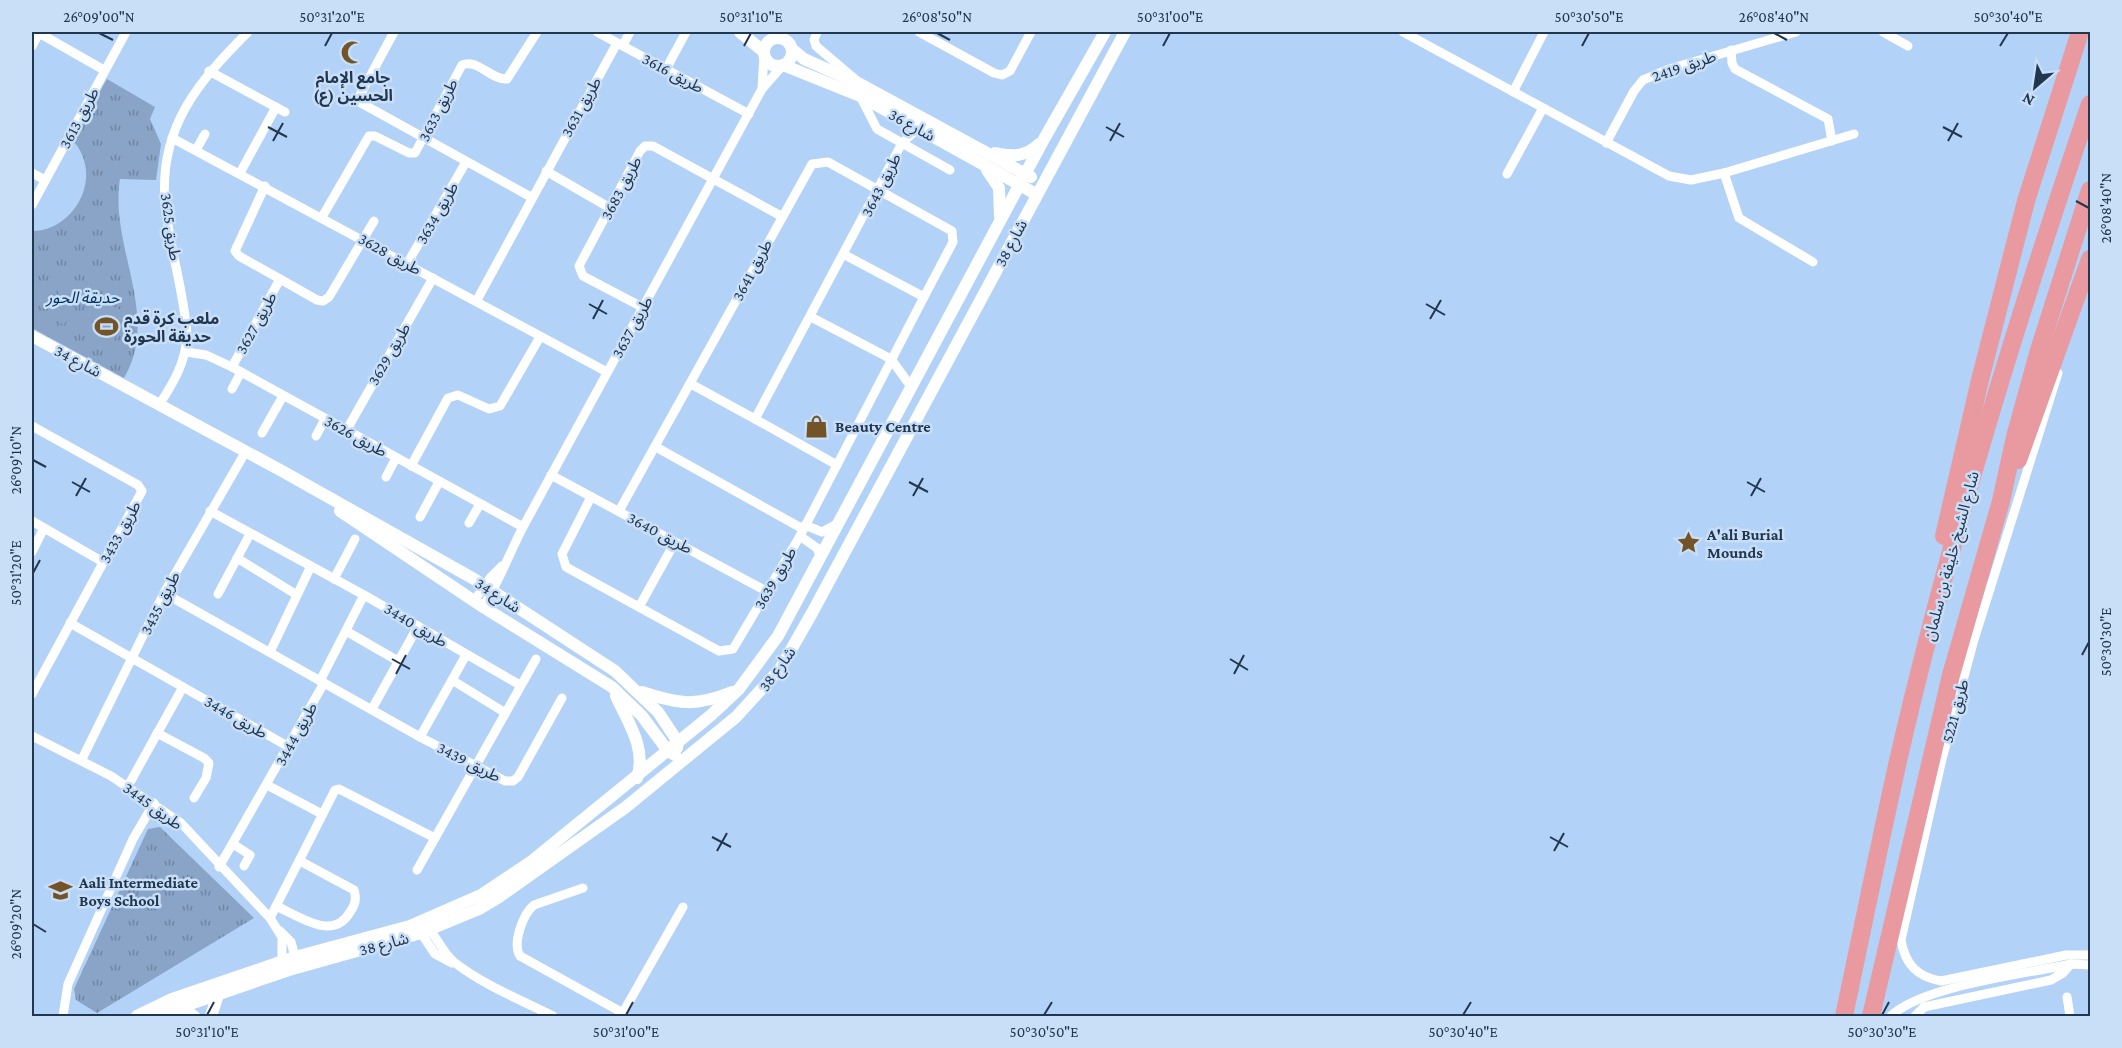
<svg xmlns="http://www.w3.org/2000/svg" width="2122" height="1048" font-family="'Crimson Pro','Noto Sans Arabic',serif">
	<style>
		.grass { fill: url(#grass-tufts) }
		.pitch { fill: #89a4c7 }
		.lines { fill: none; stroke-linecap: round; stroke-linejoin: round }
		.minor { stroke: #fff; stroke-width: 9 }
		.tertiary { stroke: #fff; stroke-width: 12 }
		.motorway { stroke: #e89aa0; stroke-width: 18 }
		.ticks { fill: none; stroke: #21364f; stroke-width: 2 }
		.labels { text-anchor: middle; dominant-baseline: central; stroke-width: 5; stroke-linejoin: round; paint-order: stroke }
		.street-label { font-size: 16px; fill: #21364f; stroke: #c9def7 }
		.poi-label { font-size: 16px; font-weight: bold; fill: #21364f; stroke: #c9def7; text-anchor: start }
		.park-label { font-size: 16px; font-style: italic; fill: #013162; stroke: #c9def7 }
		.neatline { fill: none; stroke: #21364f; stroke-width: 2 }
		.ticks-label { font-size: 15px; text-anchor: middle; fill: #21364f }
	</style>
	<defs>
		<pattern id="grass-tufts" width="24" height="20" patternUnits="userSpaceOnUse" patternTransform="scale(1.5)"><rect width="24" height="20" fill="#89a4c7"/><path d="M3 7l-1-3M5 7V3M7 7l1-3M15 17l-1-3M17 17v-4M19 17l1-3" fill="none" stroke="#7086a4"/></pattern>
	</defs>
	<rect width="100%" height="100%" fill="#b3d2f7"/>
	<!-- grass -->
	<g class="grass">
		<path d="M107,79L155,107L150,119L161,144L156,180L120,179C109,246 161,315 124,378L32,328V231C67,231 96,192 83,157C80,150 78,145 72,141Z"/>
		<path d="M160,827L254,918L97,1013L76,1000L74,989L148,829Z"/>
	</g>
	<!-- pitch -->
	<g class="pitch">
		<path d="M64,283L82,293L64,325L46,315Z"/>
		<path d="M106,302L128,314L107,352L85,340Z"/>
	</g>
	<g class="lines">
		<!-- minor -->
		<g class="minor">
			<path d="M394,32L360,95L361,103L531,197"/>
			<path d="M597,32L749,114"/>
			<path d="M817,32L814,40L816,46L856,80"/>
			<path d="M919,32L994,73L1002,75L1010,71L1031,32"/>
			<path d="M1403,32L1669,176L1691,180L1724,173L1854,134"/>
			<path d="M1883,32L1908,46"/>
			<path d="M623,45L630,32"/>
			<path d="M32,46L39,33L104,70"/>
			<path d="M1731,50L1732,63L1735,69L1828,119L1832,141"/>
			<path d="M666,69L686,32"/>
			<path d="M209,71L285,112"/>
			<path d="M762,89L764,55"/>
			<path d="M1513,92L1544,32"/>
			<path d="M860,96L877,129L950,170"/>
			<path d="M172,138L607,372"/>
			<path d="M1606,143L1634,91L1643,80L1669,69L1796,32"/>
			<path d="M196,150L205,134"/>
			<path d="M546,171L610,208"/>
			<path d="M32,173L45,180"/>
			<path d="M240,173L276,107"/>
			<path d="M1724,173L1739,218L1813,262"/>
			<path d="M1507,174L1543,108"/>
			<path d="M265,186L235,251L239,256L280,279"/>
			<path d="M32,205L126,32"/>
			<path d="M322,217L369,136H375L409,153H415L462,65C477,58 491,80 507,79L537,32"/>
			<path d="M407,264L466,162"/>
			<path d="M477,300L617,43"/>
			<path d="M642,307L583,276L579,266L640,151L645,146H653L781,216"/>
			<path d="M811,317L891,359L912,388"/>
			<path d="M186,352L206,355L232,367L523,527"/>
			<path d="M232,367L280,279L317,300L323,301L329,297L374,221"/>
			<path d="M2058,373L1973,643L1942,759L1901,940C1905,964 1917,977 1941,981L2066,955H2090"/>
			<path d="M691,384L755,419L902,143L919,128"/>
			<path d="M232,389L241,372"/>
			<path d="M159,405C174,382 186,362 187,335C184,290 169,247 165,203C159,127 198,82 248,32"/>
			<path d="M32,426L138,485L142,491L32,694"/>
			<path d="M346,431L433,278"/>
			<path d="M262,433L283,396"/>
			<path d="M316,436L325,419"/>
			<path d="M656,447L803,529"/>
			<path d="M837,465L924,297L845,255"/>
			<path d="M411,466L448,398L458,395L489,409L500,406L540,337"/>
			<path d="M551,475L768,592"/>
			<path d="M386,477L396,458"/>
			<path d="M591,497L562,554L566,567L719,651L733,649L800,536L837,465L755,419"/>
			<path d="M210,511L364,595L520,685"/>
			<path d="M619,511L812,164L828,162L952,231L953,242L924,297"/>
			<path d="M420,517L439,482"/>
			<path d="M32,521L103,562"/>
			<path d="M469,523L480,504"/>
			<path d="M805,525L822,532L837,524"/>
			<path d="M800,536L817,548L821,558"/>
			<path d="M32,552L44,528"/>
			<path d="M237,558L297,595"/>
			<path d="M334,579L355,539"/>
			<path d="M164,593L420,737L505,781H513L518,777L562,698"/>
			<path d="M218,594L250,534"/>
			<path d="M474,601L490,578L502,566"/>
			<path d="M483,607C499,582 509,554 523,527L762,89L783,65"/>
			<path d="M639,607L675,542"/>
			<path d="M70,623L289,747"/>
			<path d="M346,631L398,661"/>
			<path d="M270,652L311,566"/>
			<path d="M452,680L504,712"/>
			<path d="M320,681L364,595"/>
			<path d="M372,709L418,626"/>
			<path d="M157,733L204,758L209,763L206,778L194,798"/>
			<path d="M32,736L111,776L181,823L270,918L282,937V962"/>
			<path d="M420,737L466,655"/>
			<path d="M82,759L164,593L246,451"/>
			<path d="M267,785L322,814"/>
			<path d="M128,786L183,687"/>
			<path d="M233,844L250,855L244,866"/>
			<path d="M219,867L324,683"/>
			<path d="M417,870L536,659"/>
			<path d="M583,888L534,905C523,914 512,943 520,956L623,1013"/>
			<path d="M276,906C299,916 333,942 350,912C355,905 357,899 354,890L300,861"/>
			<path d="M270,918L335,790L339,789L435,838"/>
			<path d="M425,926C436,933 442,953 454,962C483,985 521,1000 553,1016"/>
			<path d="M423,929L421,933L435,954L452,963"/>
			<path d="M280,931L291,942L295,957"/>
			<path d="M2067,997L2070,1016"/>
			<path d="M184,1007L196,1016"/>
			<path d="M178,1009L184,1016"/>
			<path d="M63,1016L68,984L133,839L154,803"/>
			<path d="M621,1016L683,907"/>
			<path d="M1891,1016C1922,986 2025,974 2071,964L2090,965"/>
			<path d="M1915,1016L1924,1007L2051,980L2063,973L2071,964"/>
		</g>
		<!-- tertiary -->
		<g class="tertiary">
			<path d="M740,32L763,51"/>
			<circle cx="778" cy="52" r="14"/>
			<path d="M792,49L804,59L860,84L1031,177"/>
			<path d="M783,65L860,96L1036,194"/>
			<path d="M995,153C1012,157 1026,157 1039,144"/>
			<path d="M987,170L999,188L1000,216"/>
			<path d="M32,336L282,471L474,579L615,671L658,712L678,742L677,748"/>
			<path d="M340,511L483,607L612,687L642,716L668,751L675,755"/>
			<path d="M642,692C679,704 695,707 732,692"/>
			<path d="M616,696C628,722 647,749 637,778"/>
			<path d="M137,1016L172,999L295,957L410,926L481,895L532,861L710,716L739,689L778,636L1044,139L1105,32"/>
			<path d="M155,1016L289,970L421,933L479,909L499,897L626,807L736,717L780,669L812,613L1125,32"/>
			<path d="M211,1016L218,995"/>
		</g>
		<!-- motorway -->
		<g class="motorway">
			<path d="M2018,460L2090,259"/>
			<path d="M1944,536L1980,380L2026,201L2080,32"/>
			<path d="M1844,1016C1862,931 1879,846 1898,761C1949,538 2017,320 2090,104"/>
			<path d="M1871,1016L1951,675L2001,501L2015,437L2039,350L2090,190"/>
		</g>
	</g>
	<!-- ticks -->
	<path class="ticks" d="M99,33L113,40M937,33L950,40M1774,33L1787,40M325,46L332,33M744,46L751,33M1163,46L1170,33M1582,46L1589,33M2000,46L2008,33M268,127L287,137M1106,127L1124,137M1943,127L1962,137M273,141L283,123M1110,141L1120,123M1948,141L1958,123M2076,201L2089,208M589,304L607,314M1426,304L1445,315M593,319L603,300M1430,319L1441,300M33,460L46,467M72,482L90,492M909,482L928,492M1747,482L1765,492M76,496L86,478M913,496L923,478M1751,496L1761,478M33,573L40,560M2082,655L2089,642M392,659L410,669M1230,659L1248,670M396,674L406,655M1234,674L1244,655M712,837L731,847M1550,837L1568,847M717,851L727,833M1554,851L1564,833M33,924L46,932M207,1015L214,1002M626,1015L633,1002M1044,1015L1052,1002M1463,1015L1471,1002M1882,1015L1889,1002"/>
	<!-- icons -->
	<defs>
		<symbol id="mosque-bare" viewBox="-9 -9 18 18"><path d="M3.5-4.9A6 6 0 1 0 3.5 4.9A5 5 0 1 1 3.5-4.9Z" fill="#735429" stroke="#c9def7" stroke-width="2.5" paint-order="stroke"/></symbol>
		<symbol id="stadium-bare" viewBox="-9 -9 18 18"><path d="M0-5a6.5 5 0 1 0 0 10a6.5 5 0 1 0 0-10ZM-3.5-1.8h7v3.6h-7Z" fill="#735429" stroke="#c9def7" stroke-width="2.5" paint-order="stroke"/></symbol>
		<symbol id="shop-bare" viewBox="-9 -9 18 18"><path d="M-5-2.5h2.3a2.7 3.5 0 0 1 5.4 0H5L5.5 6h-11ZM-1.5-2.5h3a1.5 2.3 0 0 0-3 0Z" fill="#735429" stroke="#c9def7" stroke-width="2.5" paint-order="stroke"/></symbol>
		<symbol id="sight-bare" viewBox="-9 -9 18 18"><path d="M0-6L1.8-2.2L6-1.7L2.9 1.2L3.7 5.4L0 3.3L-3.7 5.4L-2.9 1.2L-6-1.7L-1.8-2.2Z" fill="#735429" stroke="#c9def7" stroke-width="2.5" paint-order="stroke"/></symbol>
		<symbol id="school-bare" viewBox="-9 -9 18 18"><path d="M0-5L7-2L0 1L-7-2ZM-4 1L0 2.5L4 1V4Q0 6-4 4Z" fill="#735429" stroke="#c9def7" stroke-width="2.5" paint-order="stroke"/></symbol>
	</defs>
	<g fill-rule="evenodd">
		<use href="#mosque-bare" x="336" y="36" width="33" height="33"/>
		<use href="#stadium-bare" x="90" y="310" width="33" height="33"/>
		<use href="#shop-bare" x="800" y="410" width="33" height="33"/>
		<use href="#sight-bare" x="1672" y="526" width="33" height="33"/>
		<use href="#school-bare" x="44" y="874" width="33" height="33"/>
	</g>
	<g class="labels">
		<!-- street labels -->
		<g class="street-label">
			<text transform="translate(1684 66) rotate(-19)">طريق 2419</text>
			<text transform="translate(673 73) rotate(28)">طريق 3616</text>
			<text transform="translate(581 107) rotate(-61)">طريق 3631</text>
			<text transform="translate(438 110) rotate(-63)">طريق 3633</text>
			<text transform="translate(79 118) rotate(-62)">طريق 3613</text>
			<text transform="translate(912 125) rotate(29)">شارع 36</text>
			<text transform="translate(881 185) rotate(-63)">طريق 3643</text>
			<text transform="translate(621 188) rotate(-62)">طريق 3683</text>
			<text transform="translate(437 213) rotate(-60)">طريق 3634</text>
			<text transform="translate(171 227) rotate(82)">طريق 3625</text>
			<text transform="translate(1011 243) rotate(-62)">شارع 38</text>
			<text transform="translate(390 254) rotate(29)">طريق 3628</text>
			<text transform="translate(752 270) rotate(-62)">طريق 3641</text>
			<text transform="translate(256 323) rotate(-61)">طريق 3627</text>
			<text transform="translate(632 327) rotate(-61)">طريق 3637</text>
			<text transform="translate(389 354) rotate(-60)">طريق 3629</text>
			<text transform="translate(78 361) rotate(28)">شارع 34</text>
			<text transform="translate(356 436) rotate(29)">طريق 3626</text>
			<text transform="translate(120 532) rotate(-61)">طريق 3433</text>
			<text transform="translate(660 533) rotate(28)">طريق 3640</text>
			<text transform="translate(1951 556) rotate(-75)">شارع الشيخ خليفة بن سلمان</text>
			<text transform="translate(775 578) rotate(-60)">طريق 3639</text>
			<text transform="translate(498 595) rotate(33)">شارع 34</text>
			<text transform="translate(160 603) rotate(-63)">طريق 3435</text>
			<text transform="translate(416 625) rotate(31)">طريق 3440</text>
			<text transform="translate(777 669) rotate(-54)">شارع 38</text>
			<text transform="translate(1955 711) rotate(-75)">طريق 5221</text>
			<text transform="translate(236 717) rotate(30)">طريق 3446</text>
			<text transform="translate(296 734) rotate(-61)">طريق 3444</text>
			<text transform="translate(469 762) rotate(27)">طريق 3439</text>
			<text transform="translate(153 806) rotate(36)">طريق 3445</text>
			<text transform="translate(384 944) rotate(-15)">شارع 38</text>
		</g>
		<!-- poi labels -->
		<g class="poi-label">
			<text x="353" y="77" text-anchor="middle">جامع الإمام<tspan x="353" dy="18">الحسين (ع)</tspan></text>
			<text x="124" y="318">ملعب كرة قدم<tspan x="124" dy="18">حديقة الحورة</tspan></text>
			<text x="835" y="426">Beauty Centre</text>
			<text x="1707" y="534">A'ali Burial<tspan x="1707" dy="18">Mounds</tspan></text>
			<text x="79" y="882">Aali Intermediate<tspan x="79" dy="18">Boys School</tspan></text>
		</g>
		<!-- park labels -->
		<g class="park-label">
			<text x="83" y="297">حديقة الحور</text>
		</g>
	</g>
	<!-- border -->
	<rect width="2122" height="1048" fill="none" stroke="#c9def7" stroke-width="66"/>
	<!-- north arrow -->
	<g transform="translate(2035 87) rotate(209)" stroke="#c9def7" stroke-width="4.5" paint-order="stroke">
	<path d="M0-4.5L10 22L0 15L-10 22Z" fill="#21364f"/>
	<text y="-9" font-size="16" font-weight="bold" text-anchor="middle" fill="#21364f">N</text>
	</g>
	<rect x="33" y="33" width="2056" height="982" class="neatline"/>
	<g class="ticks-label">
		<text x="99" y="22">26°09'00"N</text>
		<text x="332" y="22">50°31'20"E</text>
		<text x="751" y="22">50°31'10"E</text>
		<text x="937" y="22">26°08'50"N</text>
		<text x="1170" y="22">50°31'00"E</text>
		<text x="1589" y="22">50°30'50"E</text>
		<text x="1774" y="22">26°08'40"N</text>
		<text x="2008" y="22">50°30'40"E</text>
		<text transform="translate(2106 208) rotate(-90)" y="5">26°08'40"N</text>
		<text transform="translate(16 460) rotate(-90)" y="5">26°09'10"N</text>
		<text transform="translate(16 573) rotate(-90)" y="5">50°31'20"E</text>
		<text transform="translate(2106 642) rotate(-90)" y="5">50°30'30"E</text>
		<text transform="translate(16 924) rotate(-90)" y="5">26°09'20"N</text>
		<text x="207" y="1037">50°31'10"E</text>
		<text x="626" y="1037">50°31'00"E</text>
		<text x="1044" y="1037">50°30'50"E</text>
		<text x="1463" y="1037">50°30'40"E</text>
		<text x="1882" y="1037">50°30'30"E</text>
	</g>
</svg>
